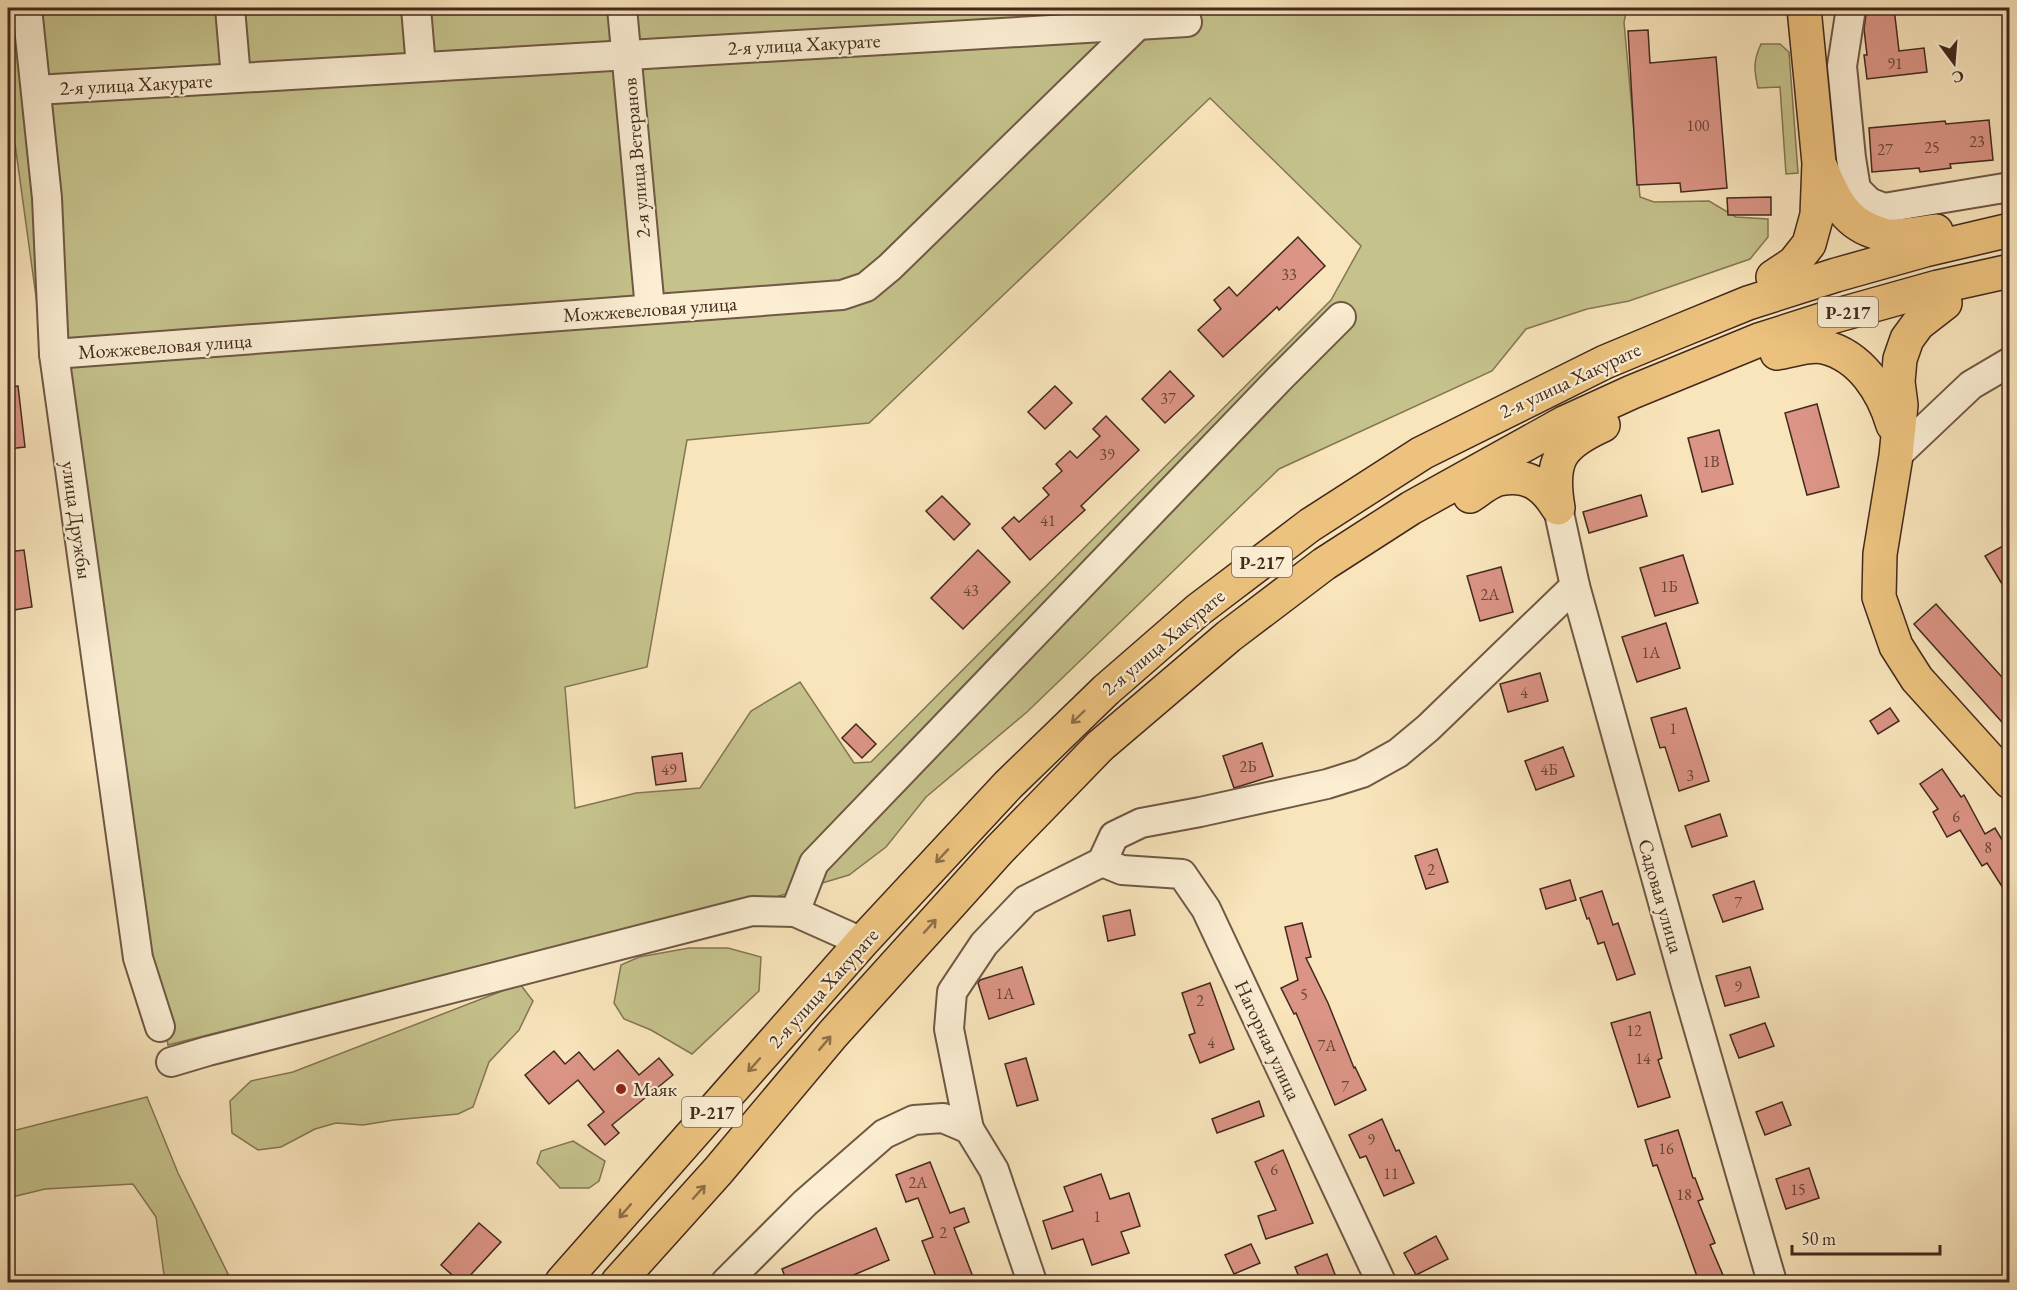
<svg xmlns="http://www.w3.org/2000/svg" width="2017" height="1290" font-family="'EB Garamond',serif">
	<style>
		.green { fill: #c5c28c; stroke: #847654; stroke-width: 1.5; fill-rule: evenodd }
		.building { fill: #db9485; stroke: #43291d; stroke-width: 1.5 }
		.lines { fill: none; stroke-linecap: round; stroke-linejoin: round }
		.minor-casing { stroke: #705845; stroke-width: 32 }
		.major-casing { stroke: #43291d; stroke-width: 36 }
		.minor { stroke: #fbeed3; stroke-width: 28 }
		.major { stroke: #ecc27e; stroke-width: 33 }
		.oneway { stroke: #8f6e49 }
		.poi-dot { fill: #8f2418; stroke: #fbeed3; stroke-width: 2 }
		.labels { text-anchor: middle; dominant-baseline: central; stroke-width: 4.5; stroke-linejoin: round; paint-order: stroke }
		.number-label { font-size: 16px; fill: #694437 }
		.shield { fill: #fbeed3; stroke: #7a6454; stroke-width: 1.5 }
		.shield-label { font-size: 18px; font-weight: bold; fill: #43291d }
		.street-label { font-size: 20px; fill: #43291d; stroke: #fbeed3 }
		.poi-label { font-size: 20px; fill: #43291d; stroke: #fbeed3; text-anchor: start }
	</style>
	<rect width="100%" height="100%" fill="#f9e5bc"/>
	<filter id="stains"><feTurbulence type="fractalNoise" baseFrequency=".00333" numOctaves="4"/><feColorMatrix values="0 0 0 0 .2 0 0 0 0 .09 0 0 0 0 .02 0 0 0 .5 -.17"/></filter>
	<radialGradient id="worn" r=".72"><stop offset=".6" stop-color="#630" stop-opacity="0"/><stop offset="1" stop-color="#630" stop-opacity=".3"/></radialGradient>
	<!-- green -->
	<g class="green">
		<path d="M8,8H1627L1624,22L1640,197L1654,202L1709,201L1736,217L1768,219V237L1750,259L1629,301L1587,309L1526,329L1492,371L1279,469L1027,712L926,797L886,847L849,875L658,932L476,967L168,1045L96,622L58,456L15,144L8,143ZM1210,98L1361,246L1331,300L871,762L854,763L800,682L751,711L700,788L636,793L575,808L565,687L647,667L687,440L869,423Z"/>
		<path d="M1761,44H1780L1789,52L1798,173L1786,174L1780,87L1758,88C1754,70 1753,61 1761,44Z"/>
		<path d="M689,948H728L761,957L759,991L692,1054L651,1030L624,1019L614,1003L621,965L639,957Z"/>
		<path d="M520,984L533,1001L519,1030L489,1062L473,1107L458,1114L394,1120L363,1125L336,1123L315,1129L281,1147L258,1150L232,1133L230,1101L251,1081L293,1072Z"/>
		<path d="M147,1097L178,1173L232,1282H165L156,1217L133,1184L45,1189L8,1198V1132Z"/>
		<path d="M573,1141L605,1161L599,1181L589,1188H560L537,1163L541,1151Z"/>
	</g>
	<!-- building -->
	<g class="building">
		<path d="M1867,8H1894L1899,51L1924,48L1927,72L1867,79L1864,55H1867L1864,29Z"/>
		<path d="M1648,30L1650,63L1716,57L1727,188L1681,192L1680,183L1637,185L1628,31Z"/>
		<path d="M1989,120L1993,160L1950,164L1951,168L1920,172L1919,168L1872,172L1869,128L1945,121L1946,124Z"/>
		<path d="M1771,197V215H1728L1727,198Z"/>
		<path d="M1298,237L1325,266L1279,310L1277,307L1223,357L1198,330L1221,309L1214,300L1229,287L1237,296Z"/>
		<path d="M1170,371L1194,396L1165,423L1142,399Z"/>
		<path d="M18,386L25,447L8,449V387Z"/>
		<path d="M1055,386L1072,403L1045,429L1028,412Z"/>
		<path d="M1817,404L1839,487L1807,495L1785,413Z"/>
		<path d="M1106,416L1139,450L1081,506L1085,510L1030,560L1002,528L1014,517L1019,522L1049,495L1043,488L1062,471L1056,464L1070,451L1077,458L1100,436L1093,429Z"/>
		<path d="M1719,430L1733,484L1702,492L1688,438Z"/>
		<path d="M1641,495L1647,516L1589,533L1583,512Z"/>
		<path d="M942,496L970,524L954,540L926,511Z"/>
		<path d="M2010,542V597L1985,556Z"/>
		<path d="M24,550L32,607L8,611V552Z"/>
		<path d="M978,550L1010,582L963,629L931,598Z"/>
		<path d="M1683,555L1698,603L1655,616L1640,568Z"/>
		<path d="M1501,567L1513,612L1480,621L1467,576Z"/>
		<path d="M1936,604L2010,686V731L1914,624Z"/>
		<path d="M1666,623L1680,668L1637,682L1622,637Z"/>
		<path d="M1540,673L1548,701L1508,712L1500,684Z"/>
		<path d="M1686,708L1709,781L1679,791L1665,747L1660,748L1651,718Z"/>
		<path d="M1890,708L1899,721L1878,734L1870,721Z"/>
		<path d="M856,724L876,744L862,758L842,738Z"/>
		<path d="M1262,743L1273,776L1234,788L1223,756Z"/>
		<path d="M1563,747L1574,776L1536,790L1525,761Z"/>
		<path d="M682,753L686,781L656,785L652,757Z"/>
		<path d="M1942,769L1961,797L1964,795L1985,834L1995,828L2010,853V899L1987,863L1982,866L1960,830L1947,837L1933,812L1938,809L1920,784Z"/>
		<path d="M1720,814L1727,836L1692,847L1685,826Z"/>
		<path d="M1437,849L1448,882L1426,889L1415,856Z"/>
		<path d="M1570,880L1576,900L1546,909L1540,889Z"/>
		<path d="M1754,881L1763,909L1723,922L1713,895Z"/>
		<path d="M1602,891L1613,925L1618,923L1635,974L1617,980L1604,942L1598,944L1589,918L1587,919L1580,898Z"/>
		<path d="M1130,910L1135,935L1108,941L1103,916Z"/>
		<path d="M1302,923L1311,957L1306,958L1328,1003L1354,1068L1355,1067L1366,1090L1335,1105L1296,1013L1294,1014L1281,988L1298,980L1285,927Z"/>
		<path d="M1022,967L1034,1004L989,1019L978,983L980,980Z"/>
		<path d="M1750,967L1759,997L1725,1006L1716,976Z"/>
		<path d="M1210,983L1234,1049L1200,1063L1189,1035L1195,1033L1182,993Z"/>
		<path d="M1650,1012L1662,1058L1658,1060L1670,1097L1638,1107L1611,1023Z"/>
		<path d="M1765,1023L1774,1046L1739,1058L1730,1035Z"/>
		<path d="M618,1050L639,1075L659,1058L673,1075L612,1125L619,1133L605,1145L588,1125L604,1112L578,1080L549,1104L525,1075L554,1051L565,1064L579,1052L594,1070Z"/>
		<path d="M1026,1058L1038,1100L1017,1106L1005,1064Z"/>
		<path d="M1259,1101L1264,1116L1217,1133L1212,1119Z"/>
		<path d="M1782,1102L1791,1125L1765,1135L1756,1112Z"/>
		<path d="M1382,1119L1396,1151L1399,1150L1414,1183L1384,1196L1366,1156L1360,1158L1349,1135Z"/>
		<path d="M1678,1130L1693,1178H1695L1703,1199L1698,1201L1715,1243L1710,1245L1726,1282H1699L1657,1165L1653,1166L1645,1140Z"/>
		<path d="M1283,1150L1313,1223L1266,1239L1258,1216L1276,1210L1255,1162Z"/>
		<path d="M930,1162L950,1213L964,1208L969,1222L954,1228L975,1282H938L922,1241L933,1237L918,1198L906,1202L896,1175Z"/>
		<path d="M1809,1168L1819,1198L1786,1209L1776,1179Z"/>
		<path d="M1101,1174L1110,1199L1129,1193L1140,1226L1121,1232L1129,1253L1092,1265L1083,1239L1052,1249L1043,1221L1073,1211L1064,1187Z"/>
		<path d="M479,1223L501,1242L464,1282H460L441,1265Z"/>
		<path d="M876,1228L889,1260L837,1282H787L782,1269Z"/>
		<path d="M1436,1236L1448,1259L1416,1275L1404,1253Z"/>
		<path d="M1251,1244L1260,1263L1234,1274L1225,1255Z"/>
		<path d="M1327,1254L1336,1277L1322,1282H1301L1295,1267Z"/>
	</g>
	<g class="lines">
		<defs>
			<g id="minor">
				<path d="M27,8L47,198L54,354L138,958L160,1027"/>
				<path d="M230,8L236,78"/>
				<path d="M416,8L421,67"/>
				<path d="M622,8L650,309"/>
				<path d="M1851,8L1842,66L1851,158L1856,189L1869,202L1884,208L2010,187"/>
				<path d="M36,90L1187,22"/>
				<path d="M54,354L842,295L866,287L890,267L1139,24"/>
				<path d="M1896,456L1971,385L2010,362"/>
				<path d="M1558,508L1575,586L1686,985L1772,1282"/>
				<path d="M1102,862L1122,870L1182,874L1206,909L1381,1282"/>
				<path d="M862,942L795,912L814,863L1280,378L1341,317"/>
				<path d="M171,1062L208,1051L752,911L795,912"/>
				<path d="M969,1129L994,1170L1032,1282"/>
				<path d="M726,1282L805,1203L884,1134L914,1120L943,1118L969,1129L949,1029L952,992L984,944L1026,900L1102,862L1114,836L1141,823L1200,812L1327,784L1362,773L1398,753L1428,728L1575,586"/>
			</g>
			<g id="major">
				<path d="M1821,168C1832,194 1843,221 1872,231C1878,233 1884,236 1890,236C1905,236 1921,233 1936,231"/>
				<path d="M1773,277L1794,263L1809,244L1817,215L1819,163L1804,8"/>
				<path d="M1945,303L1918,324L1907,339L1900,359L1898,382L1901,405L1896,456L1880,554L1879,597L1896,646L1917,679L2010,782"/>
				<path d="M1777,353C1791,351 1809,344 1824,347C1861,356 1883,391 1893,425"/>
				<path d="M1470,496C1479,490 1490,481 1499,479C1528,473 1544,485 1558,508C1550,460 1559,445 1603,425"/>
				<path d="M562,1282L862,942L1008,785L1106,690L1198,610L1310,525L1422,453L1605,362L1677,332L1748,303L1836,275L1925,250L2010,230"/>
				<path d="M618,1282L718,1171L833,1034L999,850L1100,746L1229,636L1324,564L1411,508L1564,423L1632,392L1759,340L1831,317L1938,287L2010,271"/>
			</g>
		</defs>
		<!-- minor casing -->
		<use href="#minor" class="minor-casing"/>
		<!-- major casing -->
		<use href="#major" class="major-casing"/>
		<!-- minor -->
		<use href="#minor" class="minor"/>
		<!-- major -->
		<use href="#major" class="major"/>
	</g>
	<!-- one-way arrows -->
	<defs><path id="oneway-shaft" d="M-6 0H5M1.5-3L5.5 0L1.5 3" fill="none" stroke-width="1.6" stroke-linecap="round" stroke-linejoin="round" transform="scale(1.5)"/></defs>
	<g class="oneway">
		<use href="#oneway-shaft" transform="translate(1078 717) rotate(136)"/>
		<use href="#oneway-shaft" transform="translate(942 856) rotate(133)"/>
		<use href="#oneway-shaft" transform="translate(930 926) rotate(-48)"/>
		<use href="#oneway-shaft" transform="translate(825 1043) rotate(-50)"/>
		<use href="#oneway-shaft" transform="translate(754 1065) rotate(132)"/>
		<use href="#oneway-shaft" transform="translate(699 1192) rotate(-48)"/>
		<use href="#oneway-shaft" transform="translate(625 1211) rotate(131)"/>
	</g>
	<!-- markers -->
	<circle class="poi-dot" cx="621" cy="1089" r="6"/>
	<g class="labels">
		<!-- number labels -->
		<g class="number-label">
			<text x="1895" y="63">91</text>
			<text x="1698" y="125">100</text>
			<text x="1977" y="141">23</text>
			<text x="1932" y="147">25</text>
			<text x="1885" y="149">27</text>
			<text x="1289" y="274">33</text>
			<text x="1168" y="398">37</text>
			<text x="1107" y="454">39</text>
			<text x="1711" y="461">1В</text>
			<text x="1048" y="520">41</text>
			<text x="1669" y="586">1Б</text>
			<text x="971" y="590">43</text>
			<text x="1490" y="594">2А</text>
			<text x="1651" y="652">1А</text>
			<text x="1524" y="692">4</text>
			<text x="1673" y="728">1</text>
			<text x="1248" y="766">2Б</text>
			<text x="669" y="769">49</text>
			<text x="1549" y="769">4Б</text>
			<text x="1690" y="775">3</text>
			<text x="1956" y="816">6</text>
			<text x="1988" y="847">8</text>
			<text x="1431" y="869">2</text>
			<text x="1738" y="902">7</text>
			<text x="1738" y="986">9</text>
			<text x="1005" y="993">1А</text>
			<text x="1304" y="994">5</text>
			<text x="1200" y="1000">2</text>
			<text x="1634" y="1030">12</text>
			<text x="1211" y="1042">4</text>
			<text x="1327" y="1045">7А</text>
			<text x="1643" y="1058">14</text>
			<text x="1345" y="1086">7</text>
			<text x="1371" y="1139">9</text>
			<text x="1666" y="1148">16</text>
			<text x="1274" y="1169">6</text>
			<text x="1391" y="1173">11</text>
			<text x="918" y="1182">2А</text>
			<text x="1798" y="1189">15</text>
			<text x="1684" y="1194">18</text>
			<text x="1097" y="1216">1</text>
			<text x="943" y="1232">2</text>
		</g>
		<!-- shield labels -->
		<g class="shield">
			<rect x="1818" y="297" width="60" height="30" rx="4.5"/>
			<rect x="1232" y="547" width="60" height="30" rx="4.5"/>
			<rect x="682" y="1097" width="60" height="30" rx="4.5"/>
		</g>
		<g class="shield-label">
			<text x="1848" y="312">Р-217</text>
			<text x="1262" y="562">Р-217</text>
			<text x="712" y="1112">Р-217</text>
		</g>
		<!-- street labels -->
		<g class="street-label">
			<text transform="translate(804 44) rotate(-3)">2-я улица Хакурате</text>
			<text transform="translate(136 84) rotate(-3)">2-я улица Хакурате</text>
			<text transform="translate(636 158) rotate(-95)">2-я улица Ветеранов</text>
			<text transform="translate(650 309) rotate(-4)">Можжевеловая улица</text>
			<text transform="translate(165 346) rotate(-4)">Можжевеловая улица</text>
			<text transform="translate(1570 380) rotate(-25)">2-я улица Хакурате</text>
			<text transform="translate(77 520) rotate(82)">улица Дружбы</text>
			<text transform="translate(1163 642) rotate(-40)">2-я улица Хакурате</text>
			<text transform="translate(1661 896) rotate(74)">Садовая улица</text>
			<text transform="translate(823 988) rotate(-48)">2-я улица Хакурате</text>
			<text transform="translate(1268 1040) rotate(65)">Нагорная улица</text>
		</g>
		<!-- poi labels -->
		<g class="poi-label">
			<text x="633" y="1089">Маяк</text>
		</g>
	</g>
	<!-- margin -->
	<rect width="2017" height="1290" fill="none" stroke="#f9e5bc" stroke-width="30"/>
	<rect x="9" y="9" width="1999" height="1272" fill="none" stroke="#43291d" stroke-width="3"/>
	<rect x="15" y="15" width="1987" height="1260" fill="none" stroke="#43291d" stroke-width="1.5"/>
	<!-- north arrow -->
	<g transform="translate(1954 63) rotate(164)" stroke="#fbeed3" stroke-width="4.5" paint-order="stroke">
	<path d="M0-4.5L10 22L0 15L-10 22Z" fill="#43291d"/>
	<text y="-9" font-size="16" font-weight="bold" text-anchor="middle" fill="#43291d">С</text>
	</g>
	<!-- scale -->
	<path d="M1792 1245v9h148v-9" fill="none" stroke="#43291d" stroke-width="3"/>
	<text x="1801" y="1245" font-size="18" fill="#43291d" stroke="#fbeed3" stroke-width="4.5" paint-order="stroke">50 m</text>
	<rect width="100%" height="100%" filter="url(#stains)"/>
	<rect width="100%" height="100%" fill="url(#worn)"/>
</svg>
